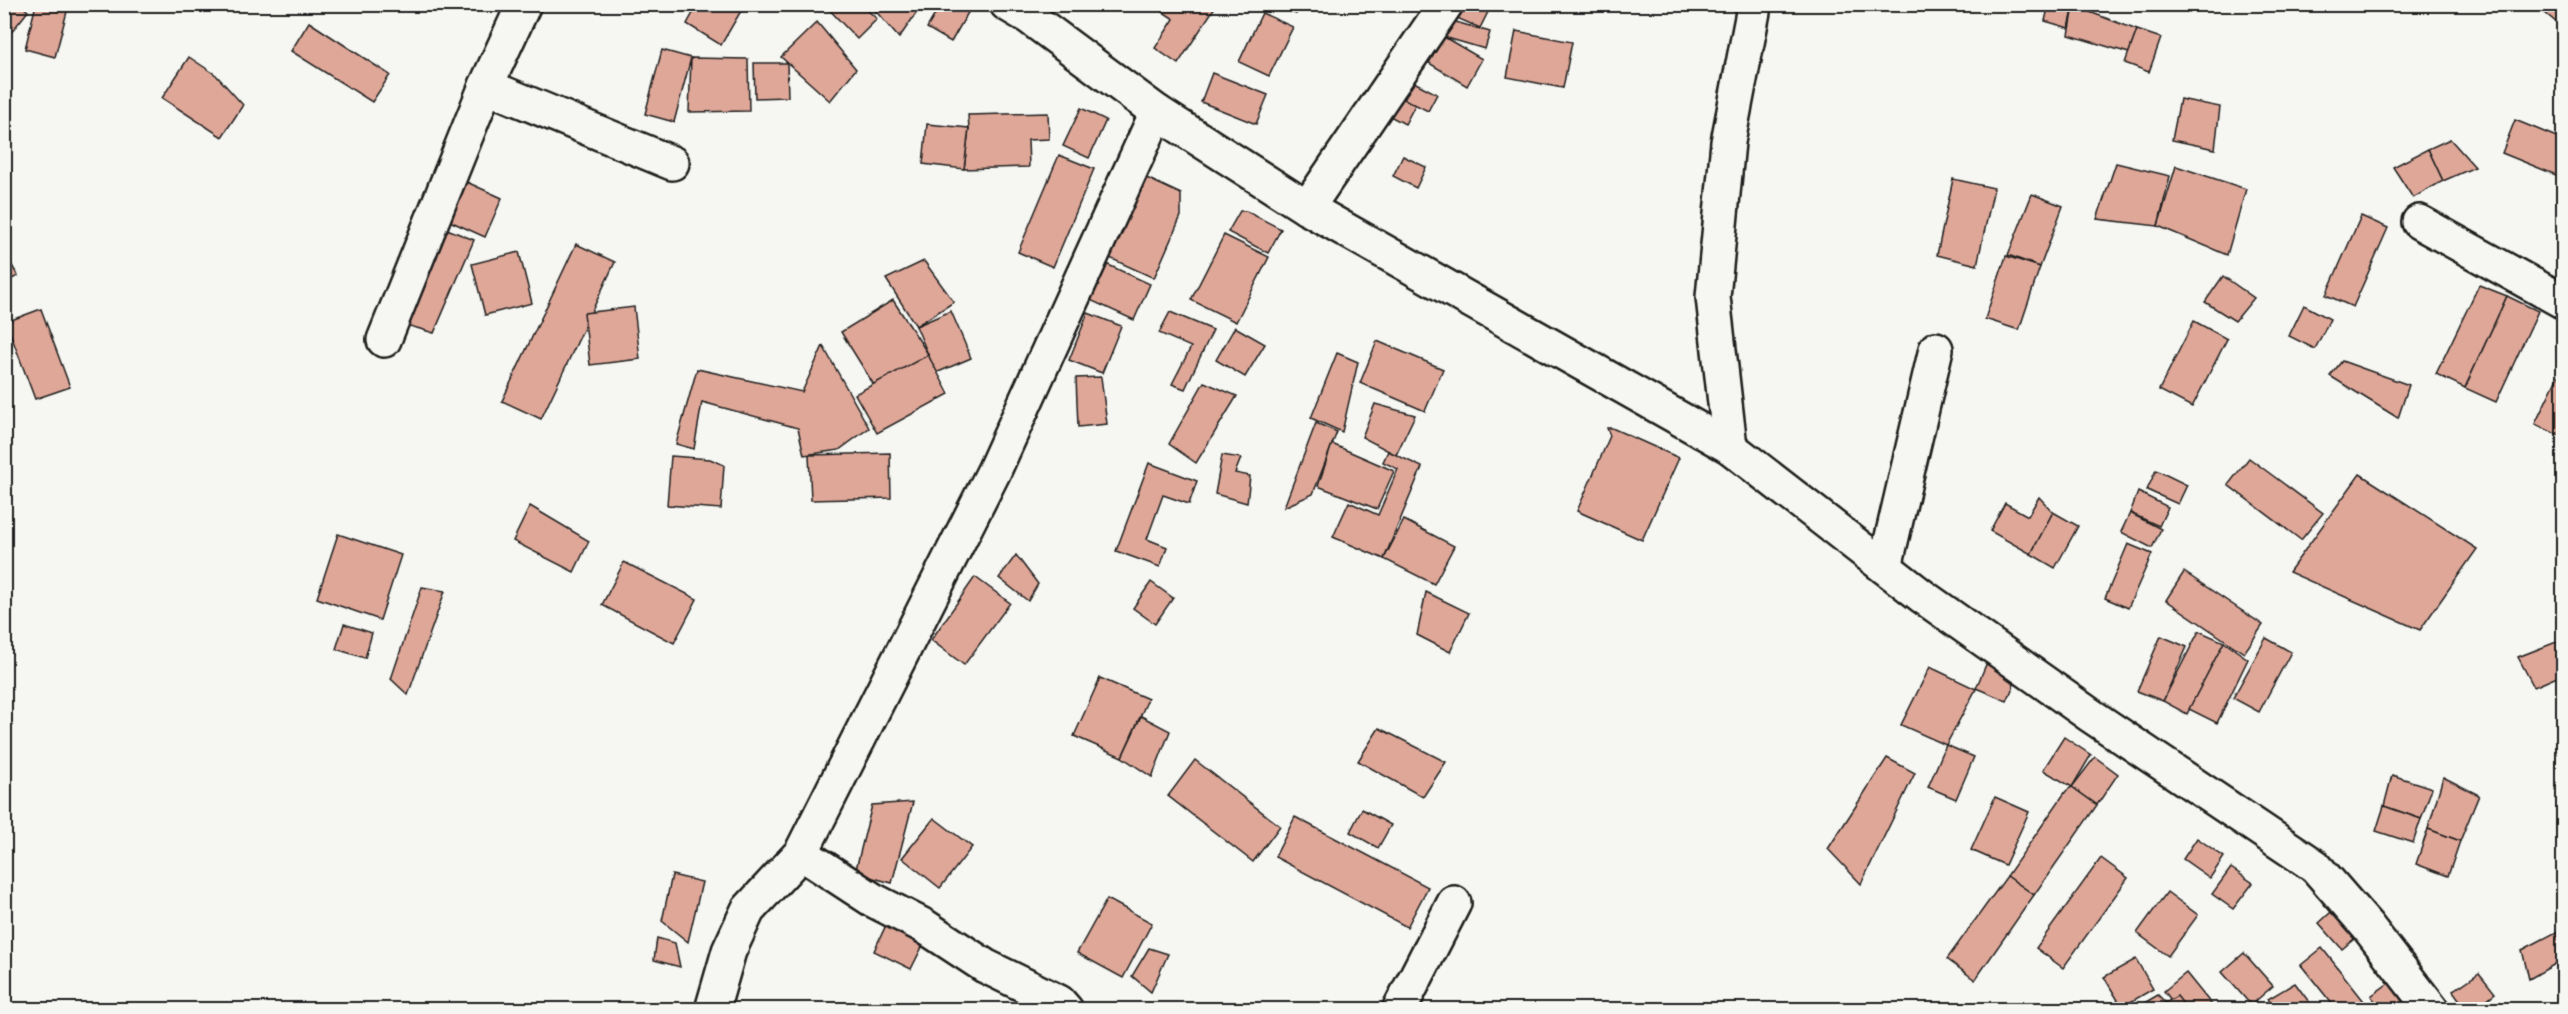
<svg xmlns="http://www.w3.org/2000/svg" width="2568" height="1014" font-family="Mali,sans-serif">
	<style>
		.building { fill: #dfa798; stroke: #1c1c1c; stroke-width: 1.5 }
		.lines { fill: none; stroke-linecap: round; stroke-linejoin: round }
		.street-casing { stroke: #1c1c1c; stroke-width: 38 }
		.street { stroke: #f6f6f2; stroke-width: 33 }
	</style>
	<rect width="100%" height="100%" fill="#f6f6f2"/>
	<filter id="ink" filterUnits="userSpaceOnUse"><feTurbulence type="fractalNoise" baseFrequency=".0167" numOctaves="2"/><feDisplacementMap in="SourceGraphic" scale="12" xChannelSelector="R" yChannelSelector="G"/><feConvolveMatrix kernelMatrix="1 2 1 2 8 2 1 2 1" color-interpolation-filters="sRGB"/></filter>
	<g filter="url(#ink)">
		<!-- building -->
		<g class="building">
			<path d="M4,4H20L28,11L10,34L4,29Z"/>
			<path d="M36,4H69L55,57L25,49Z"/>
			<path d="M698,4H745L721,45L687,24Z"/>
			<path d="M824,4H869L865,8L877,19L857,39Z"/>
			<path d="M877,4H921L922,5L899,38L873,8Z"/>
			<path d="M941,4H973L951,42L927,28Z"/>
			<path d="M1163,4H1217L1178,64L1155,48L1174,19L1160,10Z"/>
			<path d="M1272,4H1300L1296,14Z"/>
			<path d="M1464,4H1483L1490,8L1480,28L1457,18Z"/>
			<path d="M2049,4L2074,6L2069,28L2045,21Z"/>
			<path d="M2549,4H2564V29L2544,12Z"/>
			<path d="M2074,6L2137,30L2129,53L2069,35Z"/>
			<path d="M1262,13L1293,27L1269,76L1239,62Z"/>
			<path d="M1449,20L1490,32L1485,49L1444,37Z"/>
			<path d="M309,22L390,75L372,102L291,51Z"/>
			<path d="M817,22L856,69L830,101L781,57Z"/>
			<path d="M2137,30L2161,38L2149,72L2125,63Z"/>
			<path d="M1516,31L1572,42L1563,88L1507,77Z"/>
			<path d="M1444,37L1482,59L1467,86L1429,63Z"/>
			<path d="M662,50L691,58L674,122L645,114Z"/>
			<path d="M189,57L216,75L243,105L222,137L162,98Z"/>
			<path d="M691,58L748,59L749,111L689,112Z"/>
			<path d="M754,63H787L788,97L755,98Z"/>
			<path d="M1212,73L1268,95L1256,124L1201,102Z"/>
			<path d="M1412,81L1437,94L1428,111L1404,99Z"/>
			<path d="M1397,95L1415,105L1405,124L1386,114Z"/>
			<path d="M2180,99L2220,107L2215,149L2172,140Z"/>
			<path d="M1081,108L1106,120L1089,158L1063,146Z"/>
			<path d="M1048,113L1049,139L1028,140L1029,167L964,169L969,128L968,115Z"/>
			<path d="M2515,120L2564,140V170L2561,177L2502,153Z"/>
			<path d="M927,124L969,128L964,169L923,164Z"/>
			<path d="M2450,139L2475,167L2443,181L2428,149Z"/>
			<path d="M2428,149L2443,181L2413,198L2393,167Z"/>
			<path d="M1059,155L1094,169L1053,267L1018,252Z"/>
			<path d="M1403,156L1426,167L1416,188L1393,176Z"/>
			<path d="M2116,163L2170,176L2158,226L2097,219Z"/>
			<path d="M2176,166L2246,189L2227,255L2158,226Z"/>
			<path d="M1138,174L1181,194V216L1154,278L1101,254Z"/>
			<path d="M460,179L502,198L485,237L443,218Z"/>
			<path d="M1953,179L1994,188L1977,265L1937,255Z"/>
			<path d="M2032,194L2063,206L2040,267L2008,255Z"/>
			<path d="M1240,211H1246L1281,229L1268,253L1228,232Z"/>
			<path d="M2361,216L2388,228L2353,307L2326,295Z"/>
			<path d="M442,227L474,240L434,333L403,324Z"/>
			<path d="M1224,235L1269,257L1236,322L1191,300Z"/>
			<path d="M576,244L615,262L541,419L502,401Z"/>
			<path d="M4,252L18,276L4,283Z"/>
			<path d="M519,252L532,303L485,315L472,264Z"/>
			<path d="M2006,256L2040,267L2019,330L1985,319Z"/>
			<path d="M924,261L954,302L916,326L886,279Z"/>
			<path d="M1104,263L1150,284L1134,320L1088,299Z"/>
			<path d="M2223,276L2254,298L2235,321L2205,302Z"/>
			<path d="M2479,285L2507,296L2465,388L2436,374Z"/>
			<path d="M2507,296L2538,311L2496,402L2465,388Z"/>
			<path d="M893,300L930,357L877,390L841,332Z"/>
			<path d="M2304,305L2330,319L2315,349L2289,336Z"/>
			<path d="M634,307L640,359L590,365L584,313Z"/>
			<path d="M41,309L70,387L35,399L6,322Z"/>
			<path d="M951,311L971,358L936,373L916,326Z"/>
			<path d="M1170,312L1213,330L1185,389L1172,384L1191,347L1159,333Z"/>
			<path d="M1088,313L1121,326L1102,373L1069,360Z"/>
			<path d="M2194,321L2227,339L2192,407L2159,390Z"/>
			<path d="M1235,327L1265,344L1245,377L1216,360Z"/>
			<path d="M1377,341L1443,369L1425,411L1360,383Z"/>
			<path d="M823,346L869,428L839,450L804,455L798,428L702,402L694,449L676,444L697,369L802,392Z"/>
			<path d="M1337,353L1358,362L1342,432L1311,418Z"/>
			<path d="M928,355L949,394L877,433L855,394Z"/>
			<path d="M2342,361L2409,385L2398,418L2330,376Z"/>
			<path d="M2561,370L2564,371V438L2535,424Z"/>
			<path d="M1101,377L1107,424L1078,427L1076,378Z"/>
			<path d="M1204,382L1237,396L1196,463L1169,444Z"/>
			<path d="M1375,404L1415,415L1396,455L1362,437Z"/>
			<path d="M1316,423L1337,432L1313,494L1284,507Z"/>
			<path d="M1607,428H1612L1679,458L1642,540L1577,511L1610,436Z"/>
			<path d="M1332,444L1394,471L1377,509L1318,486Z"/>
			<path d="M1388,451L1422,467L1384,559L1333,537L1349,502L1378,515L1398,469L1383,462Z"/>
			<path d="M890,453L891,498L811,500L809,455Z"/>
			<path d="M1222,455L1241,458L1235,473L1250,476L1247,503L1215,494Z"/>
			<path d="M671,456L710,459L724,465L721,509L667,505Z"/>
			<path d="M2249,458L2323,513L2301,540L2228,485Z"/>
			<path d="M1149,463L1197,481L1189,504L1163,495L1147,539L1167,547L1160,567L1116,551Z"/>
			<path d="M2156,470L2187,485L2178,504L2147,490Z"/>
			<path d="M2360,474L2477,549L2420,630L2289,572Z"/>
			<path d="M2138,492L2168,507L2159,526L2130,513Z"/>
			<path d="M2039,497L2053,512L2031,554L1990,531L2005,503L2028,516Z"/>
			<path d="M530,506L589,541L574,572L513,541Z"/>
			<path d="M2053,512L2078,526L2055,568L2031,554Z"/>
			<path d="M2130,513L2161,529L2152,548L2121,532Z"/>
			<path d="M1404,520L1454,546L1434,584L1384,559Z"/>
			<path d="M338,534L401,555L380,620L317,598Z"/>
			<path d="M2128,544L2152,554L2128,608L2105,598Z"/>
			<path d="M1016,555L1038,584L1028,601L999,578Z"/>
			<path d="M624,562L697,599L674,643L602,605Z"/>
			<path d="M2184,572L2263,625L2244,653L2166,600Z"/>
			<path d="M975,577L1010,603L964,665L931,640Z"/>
			<path d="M1151,582L1173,598L1155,624L1133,608Z"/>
			<path d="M422,587L445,591L408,695L391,679Z"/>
			<path d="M1426,592L1469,613L1450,652L1417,635Z"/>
			<path d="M344,624L372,633L365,658L336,649Z"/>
			<path d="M2199,631L2224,642L2187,714L2163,701Z"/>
			<path d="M2161,636L2187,647L2163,701L2137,691Z"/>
			<path d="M2266,638L2291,652L2259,712L2233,698Z"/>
			<path d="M2564,639V674L2534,687L2518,657Z"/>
			<path d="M2224,642L2248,659L2217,723L2189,709Z"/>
			<path d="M1988,660L2019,673L2007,701L1976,688Z"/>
			<path d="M1930,667L1976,689L1946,745L1901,725Z"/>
			<path d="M1100,678L1148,699L1122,757L1074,736Z"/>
			<path d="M1141,716L1170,731L1152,777L1122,757Z"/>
			<path d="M1379,728L1446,762L1423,797L1358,761Z"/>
			<path d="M2064,737L2091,755L2072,787L2043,770Z"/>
			<path d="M1946,745L1974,757L1956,799L1928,787Z"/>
			<path d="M2095,757L2118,774L2097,805L2072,787Z"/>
			<path d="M1887,758L1915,773L1861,884L1828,849Z"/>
			<path d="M1195,760L1280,826L1253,862L1168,796Z"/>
			<path d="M2392,775L2432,788L2421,819L2384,806Z"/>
			<path d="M2443,777L2479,795L2460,841L2428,829Z"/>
			<path d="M2072,787L2097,805L2034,895L2007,876L2066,791Z"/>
			<path d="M1995,797L2029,812L2005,865L1971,850Z"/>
			<path d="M913,802L892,883L855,873L872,805Z"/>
			<path d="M2384,806L2421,819L2413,843L2376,831Z"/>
			<path d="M1362,809L1391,825L1378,848L1350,832Z"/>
			<path d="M1295,817L1428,887L1407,927L1275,857Z"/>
			<path d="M934,818L972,847L940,888L902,858Z"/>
			<path d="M2428,829L2460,841L2448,876L2416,864Z"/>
			<path d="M2197,838L2224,857L2210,878L2183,859Z"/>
			<path d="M2101,858L2128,878L2063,968L2036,948Z"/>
			<path d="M2231,868L2253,883L2233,909L2212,894Z"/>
			<path d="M672,875L702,882L688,942L662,921Z"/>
			<path d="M2007,876L2034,895L1975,980L1947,959Z"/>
			<path d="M2167,892L2198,915L2168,956L2137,933Z"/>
			<path d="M1107,899L1152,923L1123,978L1077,953Z"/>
			<path d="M2340,904L2366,929L2342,949L2319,923Z"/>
			<path d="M886,925L924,943L911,969L874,951Z"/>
			<path d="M2564,928V959L2529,979L2522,950Z"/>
			<path d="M657,938L675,943L680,967L654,960Z"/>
			<path d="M1149,948L1168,954L1151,992L1132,976Z"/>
			<path d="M2322,948L2371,1010H2337L2301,965Z"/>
			<path d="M2244,953L2273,986L2251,1005L2222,972Z"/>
			<path d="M2136,959L2153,989L2122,1007L2104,977Z"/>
			<path d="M2186,973L2216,1010H2179L2164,991Z"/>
			<path d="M2479,973L2495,993L2473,1010H2467L2453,991Z"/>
			<path d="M2400,975L2425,1010H2382L2371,996Z"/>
			<path d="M2295,983L2315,1010H2275L2268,999Z"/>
			<path d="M2158,995L2173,1010H2132Z"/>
			<path d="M2177,996L2188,1010H2160L2158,1007Z"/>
			<path d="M863,1002L865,1010H850L849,1007Z"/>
		</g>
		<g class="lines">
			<defs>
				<g id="street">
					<path d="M1007,4L1029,17L1157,112L1307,208L1730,447L1922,596L2090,715L2315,866L2368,927L2432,1010"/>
					<path d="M486,86L672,163"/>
					<path d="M1307,208L1446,4"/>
					<path d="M2419,222L2564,302"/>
					<path d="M384,340L486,86L524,4"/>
					<path d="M1730,447L1713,297L1728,142L1753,12"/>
					<path d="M1885,567L1936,349"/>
					<path d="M801,853L873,900L924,926L985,966L1059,1002L1066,1010"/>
					<path d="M712,1010L729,951L748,910L801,853L994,471L1157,112"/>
					<path d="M1399,1010L1454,903"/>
				</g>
			</defs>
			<!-- street casing -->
			<use href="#street" class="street-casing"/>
			<!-- street -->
			<use href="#street" class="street"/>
		</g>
	</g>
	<!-- margin -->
	<rect width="2568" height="1014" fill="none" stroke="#f6f6f2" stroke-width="24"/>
	<rect x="12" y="12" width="2544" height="990" fill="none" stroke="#1c1c1c" stroke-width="2" filter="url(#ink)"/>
</svg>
